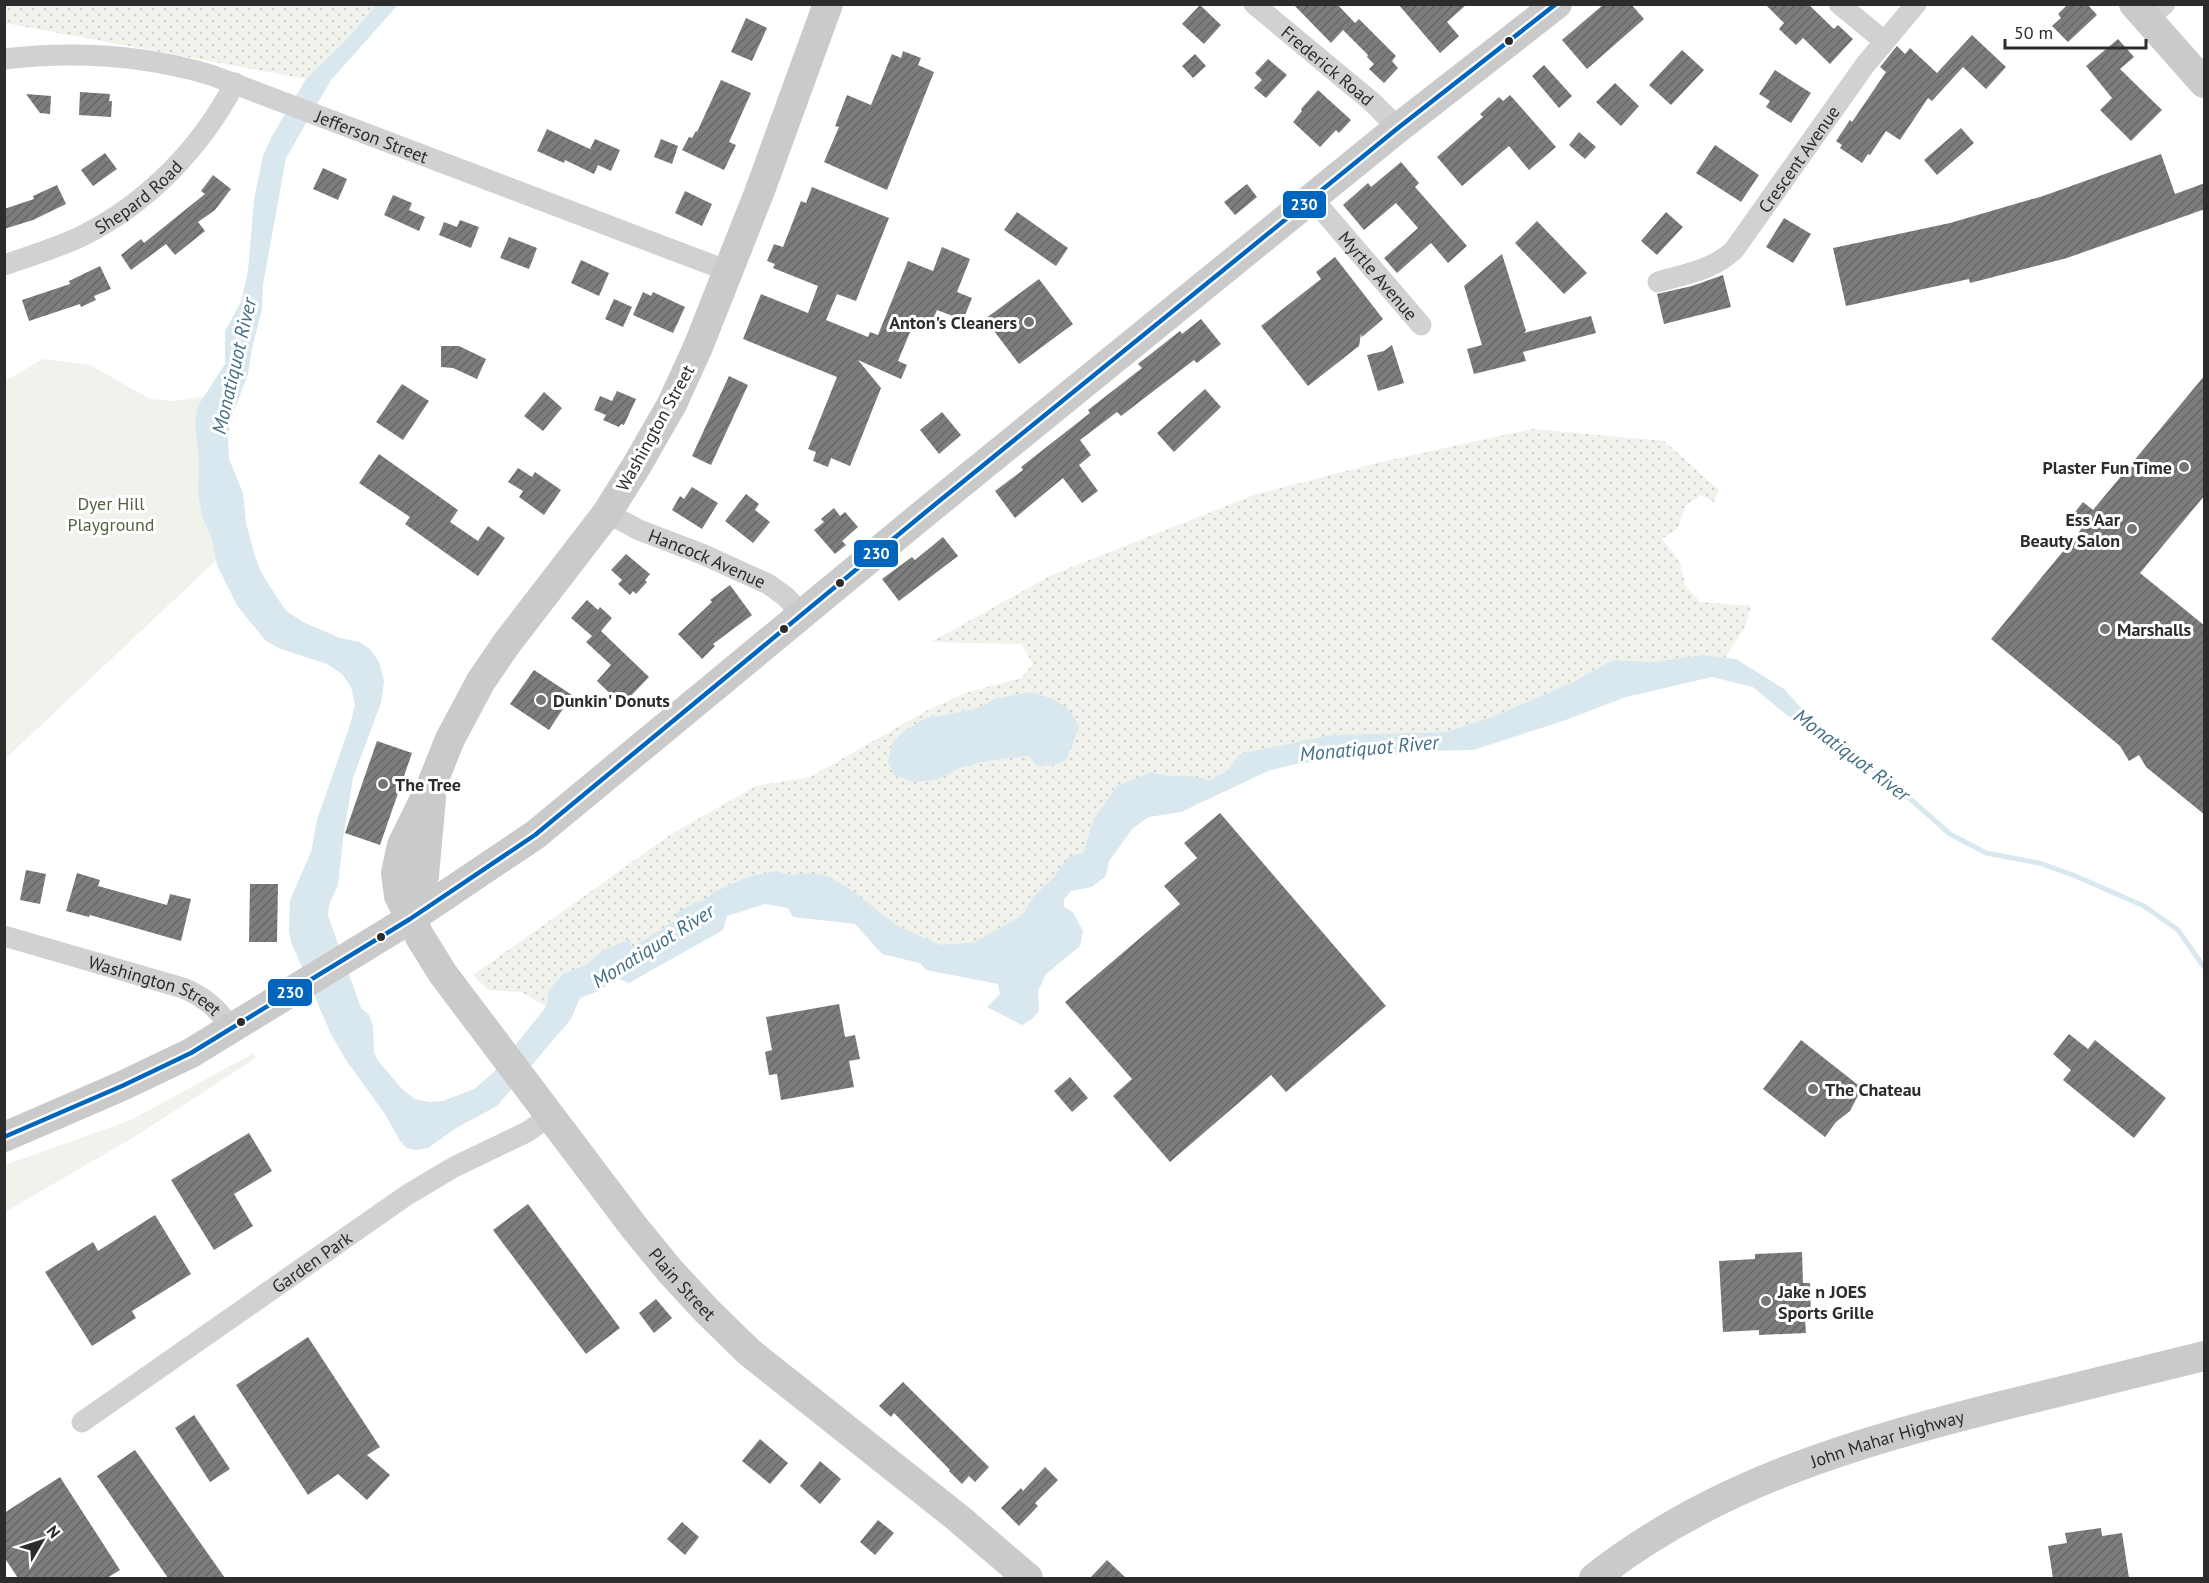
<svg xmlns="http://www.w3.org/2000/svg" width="2209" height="1583" font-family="'PT Sans',sans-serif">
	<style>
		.grass { fill: url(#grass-dots); fill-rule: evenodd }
		.green { fill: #f0f2eb }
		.water { fill: #d9e7ee }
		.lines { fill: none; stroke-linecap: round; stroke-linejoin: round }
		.stream { stroke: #d9e7ee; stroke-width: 5 }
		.building { fill: url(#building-hatch) }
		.street { stroke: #d1d1d1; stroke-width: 21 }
		.secondary { stroke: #cacaca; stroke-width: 30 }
		.bus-1-casing { stroke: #fff; stroke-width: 9 }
		.bus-1 { stroke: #0065bd; stroke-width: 4.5 }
		.bus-dot { fill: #2c2c2c; stroke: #fff; stroke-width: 2 }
		.poi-dot { fill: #767676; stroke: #fff; stroke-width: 2 }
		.labels { text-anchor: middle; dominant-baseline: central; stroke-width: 6; stroke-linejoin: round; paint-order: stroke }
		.street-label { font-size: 18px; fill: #2c2c2c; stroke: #fff }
		.poi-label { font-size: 18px; font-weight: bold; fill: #2c2c2c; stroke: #fff; text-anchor: start }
		.park-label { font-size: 18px; fill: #52623f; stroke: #fff }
		.water-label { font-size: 20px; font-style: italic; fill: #447084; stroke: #fff }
		.line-badge { stroke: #fff; stroke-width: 2 }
		.badge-label { font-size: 16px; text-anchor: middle; font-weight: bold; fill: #fff }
	</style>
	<defs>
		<pattern id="grass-dots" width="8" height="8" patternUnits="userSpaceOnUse" patternTransform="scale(1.5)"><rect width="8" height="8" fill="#f0f2eb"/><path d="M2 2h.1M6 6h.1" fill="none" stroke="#ced0ca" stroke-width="1.8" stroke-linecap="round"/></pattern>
		<pattern id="building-hatch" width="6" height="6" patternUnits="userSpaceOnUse" patternTransform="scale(1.5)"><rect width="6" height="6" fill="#7d7d7d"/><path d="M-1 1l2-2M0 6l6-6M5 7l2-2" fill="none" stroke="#676767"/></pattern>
	</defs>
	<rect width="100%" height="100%" fill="#fff"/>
	<!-- grass -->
	<g class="grass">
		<path d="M4,5H376L347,39L306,79L5,23Z"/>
		<path d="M1532,429L1664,441L1719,490L1714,502L1701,495L1686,505L1678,528L1662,539L1680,562L1685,585L1700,602L1751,606L1745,627L1725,658L1702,655L1654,662L1613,660L1573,682L1497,715L1446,732L1330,735L1240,754L1227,771L1208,781L1161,776L1152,772L1093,821L1083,853L1070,856L1053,878L1033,897L1023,915L976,942L942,945L933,942L895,924L853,891L809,873L789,875L775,871L747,877L714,892L703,902L694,903L676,920L631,949L629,939L605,949L587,965L563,974L549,990L546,1007L522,992L488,990L473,975L670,835L756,786L810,777L926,711L966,693L1021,678L1033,664L1021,644L931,642L1052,575L1254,495L1377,463ZM1030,692L1064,704L1037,766L1029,756L987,761L960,768L937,780L913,782L894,775L926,718L970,710L983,706L994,699Z"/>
	</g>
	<!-- green -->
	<g class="green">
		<path d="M43,359L90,365L150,399L175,401L217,394L226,551L5,759V381Z"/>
		<path d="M254,1053L256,1058L134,1137L5,1212V1165L131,1120Z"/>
	</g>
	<!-- water -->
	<g class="water">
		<path d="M376,5H398L331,80L286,158L263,285L262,310L252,348L248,374L232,416L228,437L229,459L243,493L246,523L254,553L261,572L274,593L286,611L303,622L340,638L359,642L370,649L379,662L384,681L381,703L353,778L343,839L338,885L329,905L328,916L361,1008L369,1015L373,1026L374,1052L378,1061L403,1090L415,1099L429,1102L443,1101L474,1089L492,1074L546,1007L549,990L563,974L586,965L605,949L630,939L631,948L676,920V913L694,903L703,901L714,892L747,877L776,871L789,875L809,873L827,876L853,891L895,924L933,942L942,945L975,942L1023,915L1033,897L1053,878L1070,856L1083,853L1093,821L1117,786L1152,772C1170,780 1191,772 1208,781L1227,771L1240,754L1330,735L1446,732L1497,715L1573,682L1613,660L1654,662L1702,655L1736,659L1784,689L1803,710L1801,719L1795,722L1753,687L1712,677L1626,697L1563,721L1473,750L1425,751L1295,764L1268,771L1181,812L1149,817L1133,828L1109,861L1106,876L1092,887L1071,891L1064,900V907L1073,912L1083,931L1080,946L1046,974L1038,991L1039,1011L1032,1019L1022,1025L987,1007L1000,994L998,984L926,970L920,963L882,954L855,924L793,917L788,908L765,904L727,916L723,930L629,983L617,978L601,990L580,998L571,1019L497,1106L456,1128L428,1148L415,1150L407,1148L400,1141L385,1114L346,1060L331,1034L291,942L289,931L290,900L311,852L317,820L350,725L355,705L351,687L342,674L327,664L281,649L266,641L238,607L217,565L212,539L202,516L198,492L199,464L195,421L198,406L225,364V331L241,302L248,271L254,199L263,156L272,136L306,79L347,39Z"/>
		<path d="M1030,692C1056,700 1068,701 1079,727L1066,760L1054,765L1037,766L1029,756L987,761L960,768L937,780L913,782L894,775L888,762L892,743L904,731L926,718L970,710L983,706L994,699Z"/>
	</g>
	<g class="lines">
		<!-- stream -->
		<path class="stream" d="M1797,715L1842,752L1884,776L1950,834L1986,853L2039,863L2073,875L2144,906L2178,930L2204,967"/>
	</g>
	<!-- building -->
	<g class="building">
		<path d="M1293,4H1337L1355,23L1359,19L1396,56L1392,61L1398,68L1384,83L1369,69L1374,64L1367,57L1368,55L1343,30L1331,43Z"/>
		<path d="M1398,4H1467L1447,22L1459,36L1440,53Z"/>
		<path d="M1604,4H1631L1644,19L1587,69L1562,40Z"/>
		<path d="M1765,4H1808L1834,29L1838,25L1853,39L1830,64L1803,38L1796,45L1779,29L1784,23Z"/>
		<path d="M2068,4H2087L2097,15L2068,42L2052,26L2061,18L2058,14Z"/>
		<path d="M1200,5L1221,25L1204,44L1182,24Z"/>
		<path d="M746,18L767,28L752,61L731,52Z"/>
		<path d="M1972,35L2006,67L1986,89L1963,67L1932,101L1928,98L1900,140L1886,131L1870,155L1868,154L1862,163L1840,148L1842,145L1836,141L1850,120L1852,122L1886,72L1880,67L1897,46L1905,54L1910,48L1937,73Z"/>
		<path d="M2118,39L2134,57L2120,69L2162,110L2131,141L2100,110L2112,98L2086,66Z"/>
		<path d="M1682,50L1704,70L1671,105L1649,85Z"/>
		<path d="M903,51L921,58L918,65L934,72L887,190L824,162L839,127L835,126L847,95L871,105L892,54L901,58Z"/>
		<path d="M1195,54L1206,66L1193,78L1182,66Z"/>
		<path d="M1268,59L1287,75L1266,98L1254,88L1262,80L1255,73Z"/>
		<path d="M1544,65L1572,96L1559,108L1532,76Z"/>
		<path d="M1775,70L1811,93L1791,123L1766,107L1770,101L1759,94Z"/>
		<path d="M721,80L751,93L729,142L736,145L724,170L682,150L689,137L692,138L696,131L697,132Z"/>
		<path d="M1615,83L1639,106L1621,126L1596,102Z"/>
		<path d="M1318,90L1351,120L1339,133L1336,130L1320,147L1293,122L1302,111L1301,109Z"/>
		<path d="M80,92L110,94L109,101H112L111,117L79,115Z"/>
		<path d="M26,94L51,96L50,114L40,113Z"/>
		<path d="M1510,95L1556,147L1529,170L1509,146L1462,186L1437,157L1483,117L1480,114L1499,97L1503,101Z"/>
		<path d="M1961,128L1974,143L1937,175L1924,160Z"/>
		<path d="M547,129L590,149L595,139L620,150L611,171L598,165L594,174L565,160L564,163L537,151Z"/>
		<path d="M1579,132L1596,147L1585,159L1569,145Z"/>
		<path d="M661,139L678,146L672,164L654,157Z"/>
		<path d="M1715,145L1759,175L1741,202L1696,173Z"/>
		<path d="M105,153L117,169L93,186L81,170Z"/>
		<path d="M2161,154L2175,194L2205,183V209L2067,258L1970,283L1969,279L1846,306L1833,248L1950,223L2043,196Z"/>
		<path d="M1401,162L1419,183L1415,187L1467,246L1448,263L1431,243L1397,273L1384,258L1418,228L1396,203L1364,230L1343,205L1368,183L1371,187Z"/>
		<path d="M323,168L347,179L338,200L313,189Z"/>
		<path d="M213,175L231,189L215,210L198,222L205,231L175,255L166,244L131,270L121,255L141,239L144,243L205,194L201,191Z"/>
		<path d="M1247,184L1257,197L1235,215L1224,202Z"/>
		<path d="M57,185L66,204L33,220L4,229V209L34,199L33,196Z"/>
		<path d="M812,187L889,218L856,301L837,294L826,320L868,337L870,332L878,335L908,261L933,271L942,247L970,259L957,292L972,298L963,320L937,310L930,326L915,320L898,361L907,365L901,379L858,360L881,388L850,466L831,458L828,467L813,461L816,452L808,449L837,377L743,339L761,294L808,313L818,286L773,268L775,264L767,261L774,244L783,247L801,201L806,203Z"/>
		<path d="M685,191L712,204L702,226L675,213Z"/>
		<path d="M393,195L412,203L409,210L425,217L419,231L384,215Z"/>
		<path d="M1017,212L1068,248L1056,266L1004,230Z"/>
		<path d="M1666,212L1683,227L1657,255L1641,241Z"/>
		<path d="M1784,218L1811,234L1793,263L1766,247Z"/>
		<path d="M460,220L479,227L471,248L439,235L444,222L457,227Z"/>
		<path d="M1537,221L1587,273L1564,294L1515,243Z"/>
		<path d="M509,237L537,248L529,269L500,258Z"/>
		<path d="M1502,254L1526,331L1524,333L1591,316L1596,333L1523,352L1526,361L1474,374L1467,349L1482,345L1464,286Z"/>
		<path d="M1335,257L1383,319L1362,337L1361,334L1359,346L1308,386L1261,326L1321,279L1316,272Z"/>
		<path d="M581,260L609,273L599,296L571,283Z"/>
		<path d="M100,266L111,289L94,296L96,300L81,307L80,304L29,321L22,300L70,284L69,281Z"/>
		<path d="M1723,275L1731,307L1664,324L1657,294L1692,286Z"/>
		<path d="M1039,279L1073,324L1019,364L985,319Z"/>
		<path d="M643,292L651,296L653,292L685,307L673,333L633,315Z"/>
		<path d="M614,299L632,307L623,327L605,319Z"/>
		<path d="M1201,319L1221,344L1197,363L1194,360L1121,416L1117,412L1080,440L1091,455L1079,465L1098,491L1082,503L1063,478L1015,518L995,491L1023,470L1021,467L1090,413L1088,410L1142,368L1138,364L1180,331L1182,334Z"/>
		<path d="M1392,345L1404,383L1378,391L1367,355L1384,351Z"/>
		<path d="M441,346H459L486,359L477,379L453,368L441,367Z"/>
		<path d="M2205,375V495L2140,573L2205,626V815L2146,767L2139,755L2129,761L2120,746L1991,639L2083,527L2071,517L2083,502L2093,510Z"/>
		<path d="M729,376L748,385L711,465L692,456Z"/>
		<path d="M402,384L429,401L403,440L376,422Z"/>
		<path d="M1205,389L1221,407L1174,452L1157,433Z"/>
		<path d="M617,391L636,399L624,425L621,424L619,427L603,420L606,415L594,410L600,396L612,401Z"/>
		<path d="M544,392L562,408L543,431L524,416Z"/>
		<path d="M942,412L961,435L939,454L920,430Z"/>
		<path d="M379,454L458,510L450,522L478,541L488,526L505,538L478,576L405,524L410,517L359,483Z"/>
		<path d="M518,468L532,477L535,472L561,490L544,515L519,497L523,491L508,482Z"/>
		<path d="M692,487L718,503L702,529L672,510L680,496L684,499Z"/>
		<path d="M746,494L759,504L755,510L770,522L753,543L725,521Z"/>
		<path d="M834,508L840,516L845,512L858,527L842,541L846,545L835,554L814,530L824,522L821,519Z"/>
		<path d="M943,537L958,556L899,601L882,579L912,557L915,560Z"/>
		<path d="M626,554L650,574L645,580L647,582L636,594L633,591L630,595L618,584L622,580L611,570Z"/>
		<path d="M730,585L752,615L713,644L715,646L702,659L678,634L712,602L710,600Z"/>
		<path d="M587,600L598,610L600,607L612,618L601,631L649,677L622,705L597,681L611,665L586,642L592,636L571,618Z"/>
		<path d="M534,670L572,695L549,730L510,704Z"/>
		<path d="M377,741L412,753L380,845L345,833Z"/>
		<path d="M1220,813L1386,1006L1286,1092L1271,1075L1170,1162L1113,1096L1132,1079L1065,1002L1180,904L1164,886L1197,858L1184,843Z"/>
		<path d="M26,870L46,874L40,904L20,900Z"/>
		<path d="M77,873L100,880L98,886L167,905L170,894L191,899L181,941L90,915L89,917L66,911Z"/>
		<path d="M250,884H278L277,942H249Z"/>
		<path d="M839,1004L845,1037L855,1035L860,1059L849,1061L854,1087L781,1100L777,1074L769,1075L765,1052L772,1050L766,1017Z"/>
		<path d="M2069,1034L2088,1049L2095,1040L2166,1098L2134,1138L2063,1080L2071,1070L2053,1054Z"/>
		<path d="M1801,1040L1862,1088L1850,1111L1836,1122L1825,1137L1763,1089Z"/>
		<path d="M1070,1077L1088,1098L1072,1112L1054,1091Z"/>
		<path d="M249,1133L272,1171L234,1194L253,1226L214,1250L171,1180Z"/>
		<path d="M528,1204L620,1328L586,1354L493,1230Z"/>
		<path d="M155,1215L191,1274L132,1311L136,1318L92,1346L45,1272L93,1242L98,1251Z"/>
		<path d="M1802,1252L1803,1283H1810L1811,1319H1805L1806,1333L1759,1335V1330L1723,1332L1719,1261L1755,1259V1254Z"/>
		<path d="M656,1299L672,1318L654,1333L639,1313Z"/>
		<path d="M308,1337L380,1447L367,1455L390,1475L367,1500L338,1474L308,1495L236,1385Z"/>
		<path d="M903,1382L989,1467L975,1482L969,1476L962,1484L949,1471L950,1470L894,1413L891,1417L879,1406Z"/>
		<path d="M194,1415L230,1469L210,1482L175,1428Z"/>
		<path d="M760,1439L788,1463L770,1484L742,1461Z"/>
		<path d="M135,1450L225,1578H168L97,1476Z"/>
		<path d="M820,1461L841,1479L820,1504L800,1486Z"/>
		<path d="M1045,1467L1058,1480L1035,1503L1038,1506L1019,1526L1001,1508L1021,1488L1023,1491Z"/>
		<path d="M60,1477L120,1570L107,1578H18L4,1557V1513Z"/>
		<path d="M878,1520L894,1533L875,1555L860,1542Z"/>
		<path d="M682,1522L699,1537L685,1555L667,1539Z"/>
		<path d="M2101,1528L2102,1536L2122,1533L2129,1578H2053L2048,1546L2067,1543L2065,1533Z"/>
		<path d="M1107,1560L1126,1578H1090Z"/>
	</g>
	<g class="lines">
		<!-- street -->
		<g class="street">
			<path id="s1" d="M1254,4L1372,102L1398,128"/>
			<path d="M1839,4L1884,41"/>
			<path d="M2147,20L2165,4"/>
			<path id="s2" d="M4,59C73,51 144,55 211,75L728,271"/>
			<path id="s3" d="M1312,198L1421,325"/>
			<path id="s4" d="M4,265C30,256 57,248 82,236C148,203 201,148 235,83"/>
			<path id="s5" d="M1658,282C1685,274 1713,270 1734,250L1865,65L1916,4"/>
			<path id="s6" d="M607,513L639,530L702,554L768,584L785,596L801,613"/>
			<path id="s7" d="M4,936L183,988C205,997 218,1009 232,1029"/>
			<path id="s8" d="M82,1422L407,1195L454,1167L527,1132L550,1116"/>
		</g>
		<!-- secondary -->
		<g class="secondary">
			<path id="s9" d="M828,4L759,193L698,347L672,404L637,465L607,513L507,643L481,681L450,739L432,784L402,845L396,873L399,896L420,937L443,974L634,1227L670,1271L707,1311L749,1352L958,1518L1028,1578"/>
			<path d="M2134,4L2204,83"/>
			<path d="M410,919L424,876L431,798"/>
			<path d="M4,1137L122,1086L191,1053L410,919L535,835L927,511L1398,128L1557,4"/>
			<path id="s10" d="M1594,1578C1715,1483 1855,1443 2001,1406C2069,1389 2137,1373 2204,1356"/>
		</g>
		<defs>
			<path id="bus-1" d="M4,1137L122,1086L191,1053L410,919L535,835L927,511L1398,128L1556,4"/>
		</defs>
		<!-- bus-1 casing -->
		<use href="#bus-1" class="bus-1-casing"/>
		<!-- bus-1 -->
		<use href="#bus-1" class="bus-1"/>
	</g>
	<!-- markers -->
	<g class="bus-dot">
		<circle cx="1509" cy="41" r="5"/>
		<circle cx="840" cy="583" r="5"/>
		<circle cx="784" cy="629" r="5"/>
		<circle cx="381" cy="937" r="5"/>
		<circle cx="241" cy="1022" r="5"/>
	</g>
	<g class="poi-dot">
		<circle cx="1029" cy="322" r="6"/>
		<circle cx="2184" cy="467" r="6"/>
		<circle cx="2132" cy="529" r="6"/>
		<circle cx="2105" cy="629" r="6"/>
		<circle cx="541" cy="700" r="6"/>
		<circle cx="383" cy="784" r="6"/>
		<circle cx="1813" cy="1089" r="6"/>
		<circle cx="1766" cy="1301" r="6"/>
	</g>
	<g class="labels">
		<!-- street labels -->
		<g class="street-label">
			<text stroke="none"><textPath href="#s1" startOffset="96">Frederick Road</textPath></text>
			<text stroke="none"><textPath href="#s2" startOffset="381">Jefferson Street</textPath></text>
			<text stroke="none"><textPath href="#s5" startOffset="195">Crescent Avenue</textPath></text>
			<text stroke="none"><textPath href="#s4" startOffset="152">Shepard Road</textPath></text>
			<text stroke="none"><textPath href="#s3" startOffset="102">Myrtle Avenue</textPath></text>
			<text transform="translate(655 428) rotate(-61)">Washington Street</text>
			<text stroke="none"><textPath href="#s6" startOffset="110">Hancock Avenue</textPath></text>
			<text stroke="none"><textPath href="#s7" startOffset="159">Washington Street</textPath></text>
			<text stroke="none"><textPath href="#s8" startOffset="280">Garden Park</textPath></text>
			<text stroke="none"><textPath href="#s9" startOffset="1482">Plain Street</textPath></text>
			<text stroke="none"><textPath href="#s10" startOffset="327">John Mahar Highway</textPath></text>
		</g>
		<!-- poi labels -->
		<g class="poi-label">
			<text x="1017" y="322" text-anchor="end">Anton's Cleaners</text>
			<text x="2172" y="467" text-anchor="end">Plaster Fun Time</text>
			<text x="2120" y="519" text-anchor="end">Ess Aar<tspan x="2120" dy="21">Beauty Salon</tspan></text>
			<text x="2117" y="629">Marshalls</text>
			<text x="553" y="700">Dunkin' Donuts</text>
			<text x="395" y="784">The Tree</text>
			<text x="1825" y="1089">The Chateau</text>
			<text x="1778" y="1291">Jake n JOES<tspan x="1778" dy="21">Sports Grille</tspan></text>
		</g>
		<!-- park labels -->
		<g class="park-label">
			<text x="111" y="503">Dyer Hill<tspan x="111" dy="21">Playground</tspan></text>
		</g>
		<!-- water labels -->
		<g class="water-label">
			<text transform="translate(234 366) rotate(-77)">Monatiquot River</text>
			<text transform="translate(1369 748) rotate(-5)">Monatiquot River</text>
			<text transform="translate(1852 755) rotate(37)">Monatiquot River</text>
			<text transform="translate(653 946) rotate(-32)">Monatiquot River</text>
		</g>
	</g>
	<g class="line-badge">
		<rect x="1282" y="190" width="45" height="29" rx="6" fill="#0065bd"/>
		<rect x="853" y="539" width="46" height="29" rx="6" fill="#0065bd"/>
		<rect x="267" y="978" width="46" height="29" rx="6" fill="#0065bd"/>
	</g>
	<g class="badge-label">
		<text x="1304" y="210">230</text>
		<text x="876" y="559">230</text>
		<text x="290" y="998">230</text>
	</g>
	<!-- border -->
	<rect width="2209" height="1583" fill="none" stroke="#2c2c2c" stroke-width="12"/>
	<!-- north arrow -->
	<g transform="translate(42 1541) rotate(51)" stroke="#ffffff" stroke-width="4.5" paint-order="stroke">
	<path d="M0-4.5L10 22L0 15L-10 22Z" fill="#2c2c2c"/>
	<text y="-9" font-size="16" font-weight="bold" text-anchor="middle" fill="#2c2c2c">N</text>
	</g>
	<!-- scale -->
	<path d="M2005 39v9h141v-9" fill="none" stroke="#2c2c2c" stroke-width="3"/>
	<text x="2014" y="39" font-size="18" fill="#2c2c2c" stroke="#ffffff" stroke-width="4.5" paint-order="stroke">50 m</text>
</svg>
